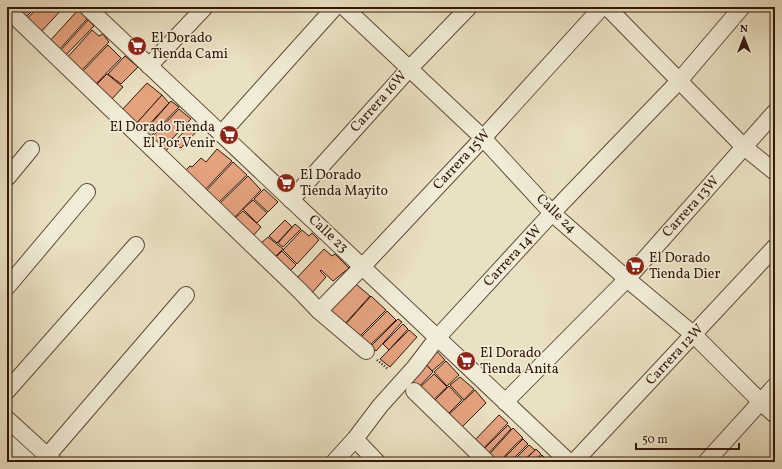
<svg xmlns="http://www.w3.org/2000/svg" width="782" height="469" font-family="Vollkorn,serif">
	<style>
		.building { fill: #e5a27f; stroke: #321609 }
		.lines { fill: none; stroke-linecap: round; stroke-linejoin: round }
		.minor-casing { stroke: #604937; stroke-width: 18 }
		.path { stroke: #321609; stroke-width: 2.5; stroke-dasharray: 1 2; stroke-linecap: butt }
		.minor { stroke: #f1ecd7; stroke-width: 16 }
		.labels { text-anchor: middle; dominant-baseline: central; stroke-width: 3.5; stroke-linejoin: round; paint-order: stroke }
		.poi-label { font-size: 14px; fill: #321609; stroke: #f1ecd7; text-anchor: start }
		.street-label { font-size: 14px; fill: #321609; stroke: #f1ecd7 }
	</style>
	<rect width="100%" height="100%" fill="#eae1c2"/>
	<filter id="stains"><feTurbulence type="fractalNoise" baseFrequency=".005" numOctaves="4"/><feColorMatrix values="0 0 0 0 .2 0 0 0 0 .09 0 0 0 0 .02 0 0 0 .5 -.17"/></filter>
	<radialGradient id="worn" r=".72"><stop offset=".6" stop-color="#630" stop-opacity="0"/><stop offset="1" stop-color="#630" stop-opacity=".3"/></radialGradient>
	<!-- building -->
	<g class="building">
		<path d="M10,7H36L23,20Z"/>
		<path d="M38,7H64L39,34L24,22Z"/>
		<path d="M78,10L87,19L58,51L48,43Z"/>
		<path d="M88,20L94,26L63,58L59,52Z"/>
		<path d="M92,30L99,36L103,34L109,42L78,74L65,60Z"/>
		<path d="M108,45L121,58L94,86L81,73Z"/>
		<path d="M125,56L138,67L121,84L108,74Z"/>
		<path d="M107,74L123,87L110,101L94,87Z"/>
		<path d="M147,83L162,95L135,125L121,111Z"/>
		<path d="M162,95L169,103L143,131L135,125Z"/>
		<path d="M171,101L179,107L149,138L143,133Z"/>
		<path d="M179,109L191,119L172,139L175,141L165,152L150,139Z"/>
		<path d="M192,123L198,130L181,148L177,146L179,143L176,140Z"/>
		<path d="M217,149L232,161L204,191L184,172L190,166L192,167L201,158L206,162Z"/>
		<path d="M233,162L247,175L218,203L206,191Z"/>
		<path d="M248,176L261,190L233,219L219,204Z"/>
		<path d="M264,189L278,202L268,212L254,199Z"/>
		<path d="M253,200L267,213L257,223L243,209Z"/>
		<path d="M243,211L261,227L252,237L233,220Z"/>
		<path d="M285,220L292,227L277,243L269,236Z"/>
		<path d="M295,224L301,229L283,247L278,243Z"/>
		<path d="M302,230L309,236L312,233L319,240L297,264L283,250Z"/>
		<path d="M268,237L283,249L275,257L260,244Z"/>
		<path d="M324,249L332,256L335,254L349,268L333,281L321,270L320,271L326,277L311,294L294,281Z"/>
		<path d="M282,251L296,265L289,272L275,258Z"/>
		<path d="M356,284L370,296L344,325L329,309Z"/>
		<path d="M371,296L386,310L358,338L344,326Z"/>
		<path d="M387,311L396,320L368,347L359,339Z"/>
		<path d="M398,319L402,322L376,351L371,346Z"/>
		<path d="M403,324L408,329L389,350L383,344Z"/>
		<path d="M409,330L417,337L390,367L380,359Z"/>
		<path d="M433,347L445,360L432,371L422,360Z"/>
		<path d="M422,360L433,372L416,390L406,380Z"/>
		<path d="M446,361L459,375L447,386L434,372Z"/>
		<path d="M434,374L447,387L430,403L417,390Z"/>
		<path d="M460,377L474,389L464,400L450,385Z"/>
		<path d="M449,386L462,400L445,417L431,404Z"/>
		<path d="M475,390L486,403L459,430L445,418Z"/>
		<path d="M499,415L508,423L480,452L472,443Z"/>
		<path d="M508,425L511,429L485,457L480,453Z"/>
		<path d="M513,428L523,438L516,444L499,462H491L486,458Z"/>
		<path d="M523,439L528,444L510,462H500Z"/>
		<path d="M529,445L535,450L522,462H512Z"/>
		<path d="M536,449L541,454L534,462H523Z"/>
		<path d="M542,455L549,462H535Z"/>
	</g>
	<g class="lines">
		<defs>
			<g id="minor">
				<path d="M87,7L569,462"/>
				<path d="M344,7L483,138L552,213L627,279L694,335L761,402L775,415"/>
				<path d="M607,7L744,147L775,172"/>
				<path d="M7,9L300,291L319,311L366,351"/>
				<path d="M149,66L205,7"/>
				<path d="M221,134L335,7"/>
				<path d="M7,178L31,149"/>
				<path d="M291,200L409,69L469,7"/>
				<path d="M7,287L87,192"/>
				<path d="M319,311L362,267L483,138L602,7"/>
				<path d="M7,391L136,245"/>
				<path d="M414,391L487,462"/>
				<path d="M505,402L627,279L775,112"/>
				<path d="M7,419L54,462"/>
				<path d="M355,439L377,462"/>
				<path d="M7,442L29,462"/>
				<path d="M42,462L186,295"/>
				<path d="M334,462L355,439L380,406L415,367L437,338L552,213L679,81L742,7"/>
				<path d="M574,462L775,247"/>
				<path d="M706,462L775,386"/>
			</g>
		</defs>
		<!-- minor casing -->
		<use href="#minor" class="minor-casing"/>
		<!-- path -->
		<path class="path" d="M377,360L388,369"/>
		<!-- minor -->
		<use href="#minor" class="minor"/>
	</g>
	<!-- icons -->
	<defs>
		<symbol id="supermarket-disc" viewBox="-11 -11 22 22"><circle r="9.5" fill="#8f2418" stroke="#f1ecd7"/><path d="M-6-5.5h2.5l.6 2H6L4.5 2H-2.5L-4.4-4H-6ZM-1.5 3.2a1.3 1.3 0 1 0 .1 0ZM3 3.2a1.3 1.3 0 1 0 .1 0Z" fill="#fff"/></symbol>
	</defs>
	<g fill-rule="evenodd">
		<use href="#supermarket-disc" x="126" y="35" width="22" height="22"/>
		<use href="#supermarket-disc" x="218" y="124" width="22" height="22"/>
		<use href="#supermarket-disc" x="275" y="172" width="22" height="22"/>
		<use href="#supermarket-disc" x="624" y="255" width="22" height="22"/>
		<use href="#supermarket-disc" x="455" y="350" width="22" height="22"/>
	</g>
	<g class="labels">
		<!-- poi labels -->
		<g class="poi-label">
			<text x="151" y="38">El Dorado<tspan x="151" dy="16">Tienda Cami</tspan></text>
			<text x="215" y="127" text-anchor="end">El Dorado Tienda<tspan x="215" dy="16">El Por Venir</tspan></text>
			<text x="300" y="175">El Dorado<tspan x="300" dy="16">Tienda Mayito</tspan></text>
			<text x="649" y="258">El Dorado<tspan x="649" dy="16">Tienda Dier</tspan></text>
			<text x="480" y="353">El Dorado<tspan x="480" dy="16">Tienda Anita</tspan></text>
		</g>
		<!-- street labels -->
		<g class="street-label">
			<text transform="translate(379 102) rotate(-48)">Carrera 16W</text>
			<text transform="translate(462 160) rotate(-47)">Carrera 15W</text>
			<text transform="translate(691 207) rotate(-48)">Carrera 13W</text>
			<text transform="translate(556 214) rotate(44)">Calle 24</text>
			<text transform="translate(328 234) rotate(43)">Calle 23</text>
			<text transform="translate(513 256) rotate(-47)">Carrera 14W</text>
			<text transform="translate(675 355) rotate(-47)">Carrera 12W</text>
		</g>
	</g>
	<!-- margin -->
	<rect width="782" height="469" fill="none" stroke="#eae1c2" stroke-width="24"/>
	<rect x="8" y="8" width="766" height="453" fill="none" stroke="#321609" stroke-width="2"/>
	<rect x="12" y="12" width="758" height="445" fill="none" stroke="#321609"/>
	<!-- north arrow -->
	<g transform="translate(744 38)" stroke="#f1ecd7" stroke-width="3" paint-order="stroke">
	<path d="M0-3L7 15L0 10L-7 15Z" fill="#321609"/>
	<text y="-6" font-size="11" font-weight="bold" text-anchor="middle" fill="#321609">N</text>
	</g>
	<!-- scale -->
	<path d="M636 443v6h103v-6" fill="none" stroke="#321609" stroke-width="2"/>
	<text x="642" y="443" font-size="12" fill="#321609" stroke="#f1ecd7" stroke-width="3" paint-order="stroke">50 m</text>
	<rect width="100%" height="100%" filter="url(#stains)"/>
	<rect width="100%" height="100%" fill="url(#worn)"/>
</svg>
